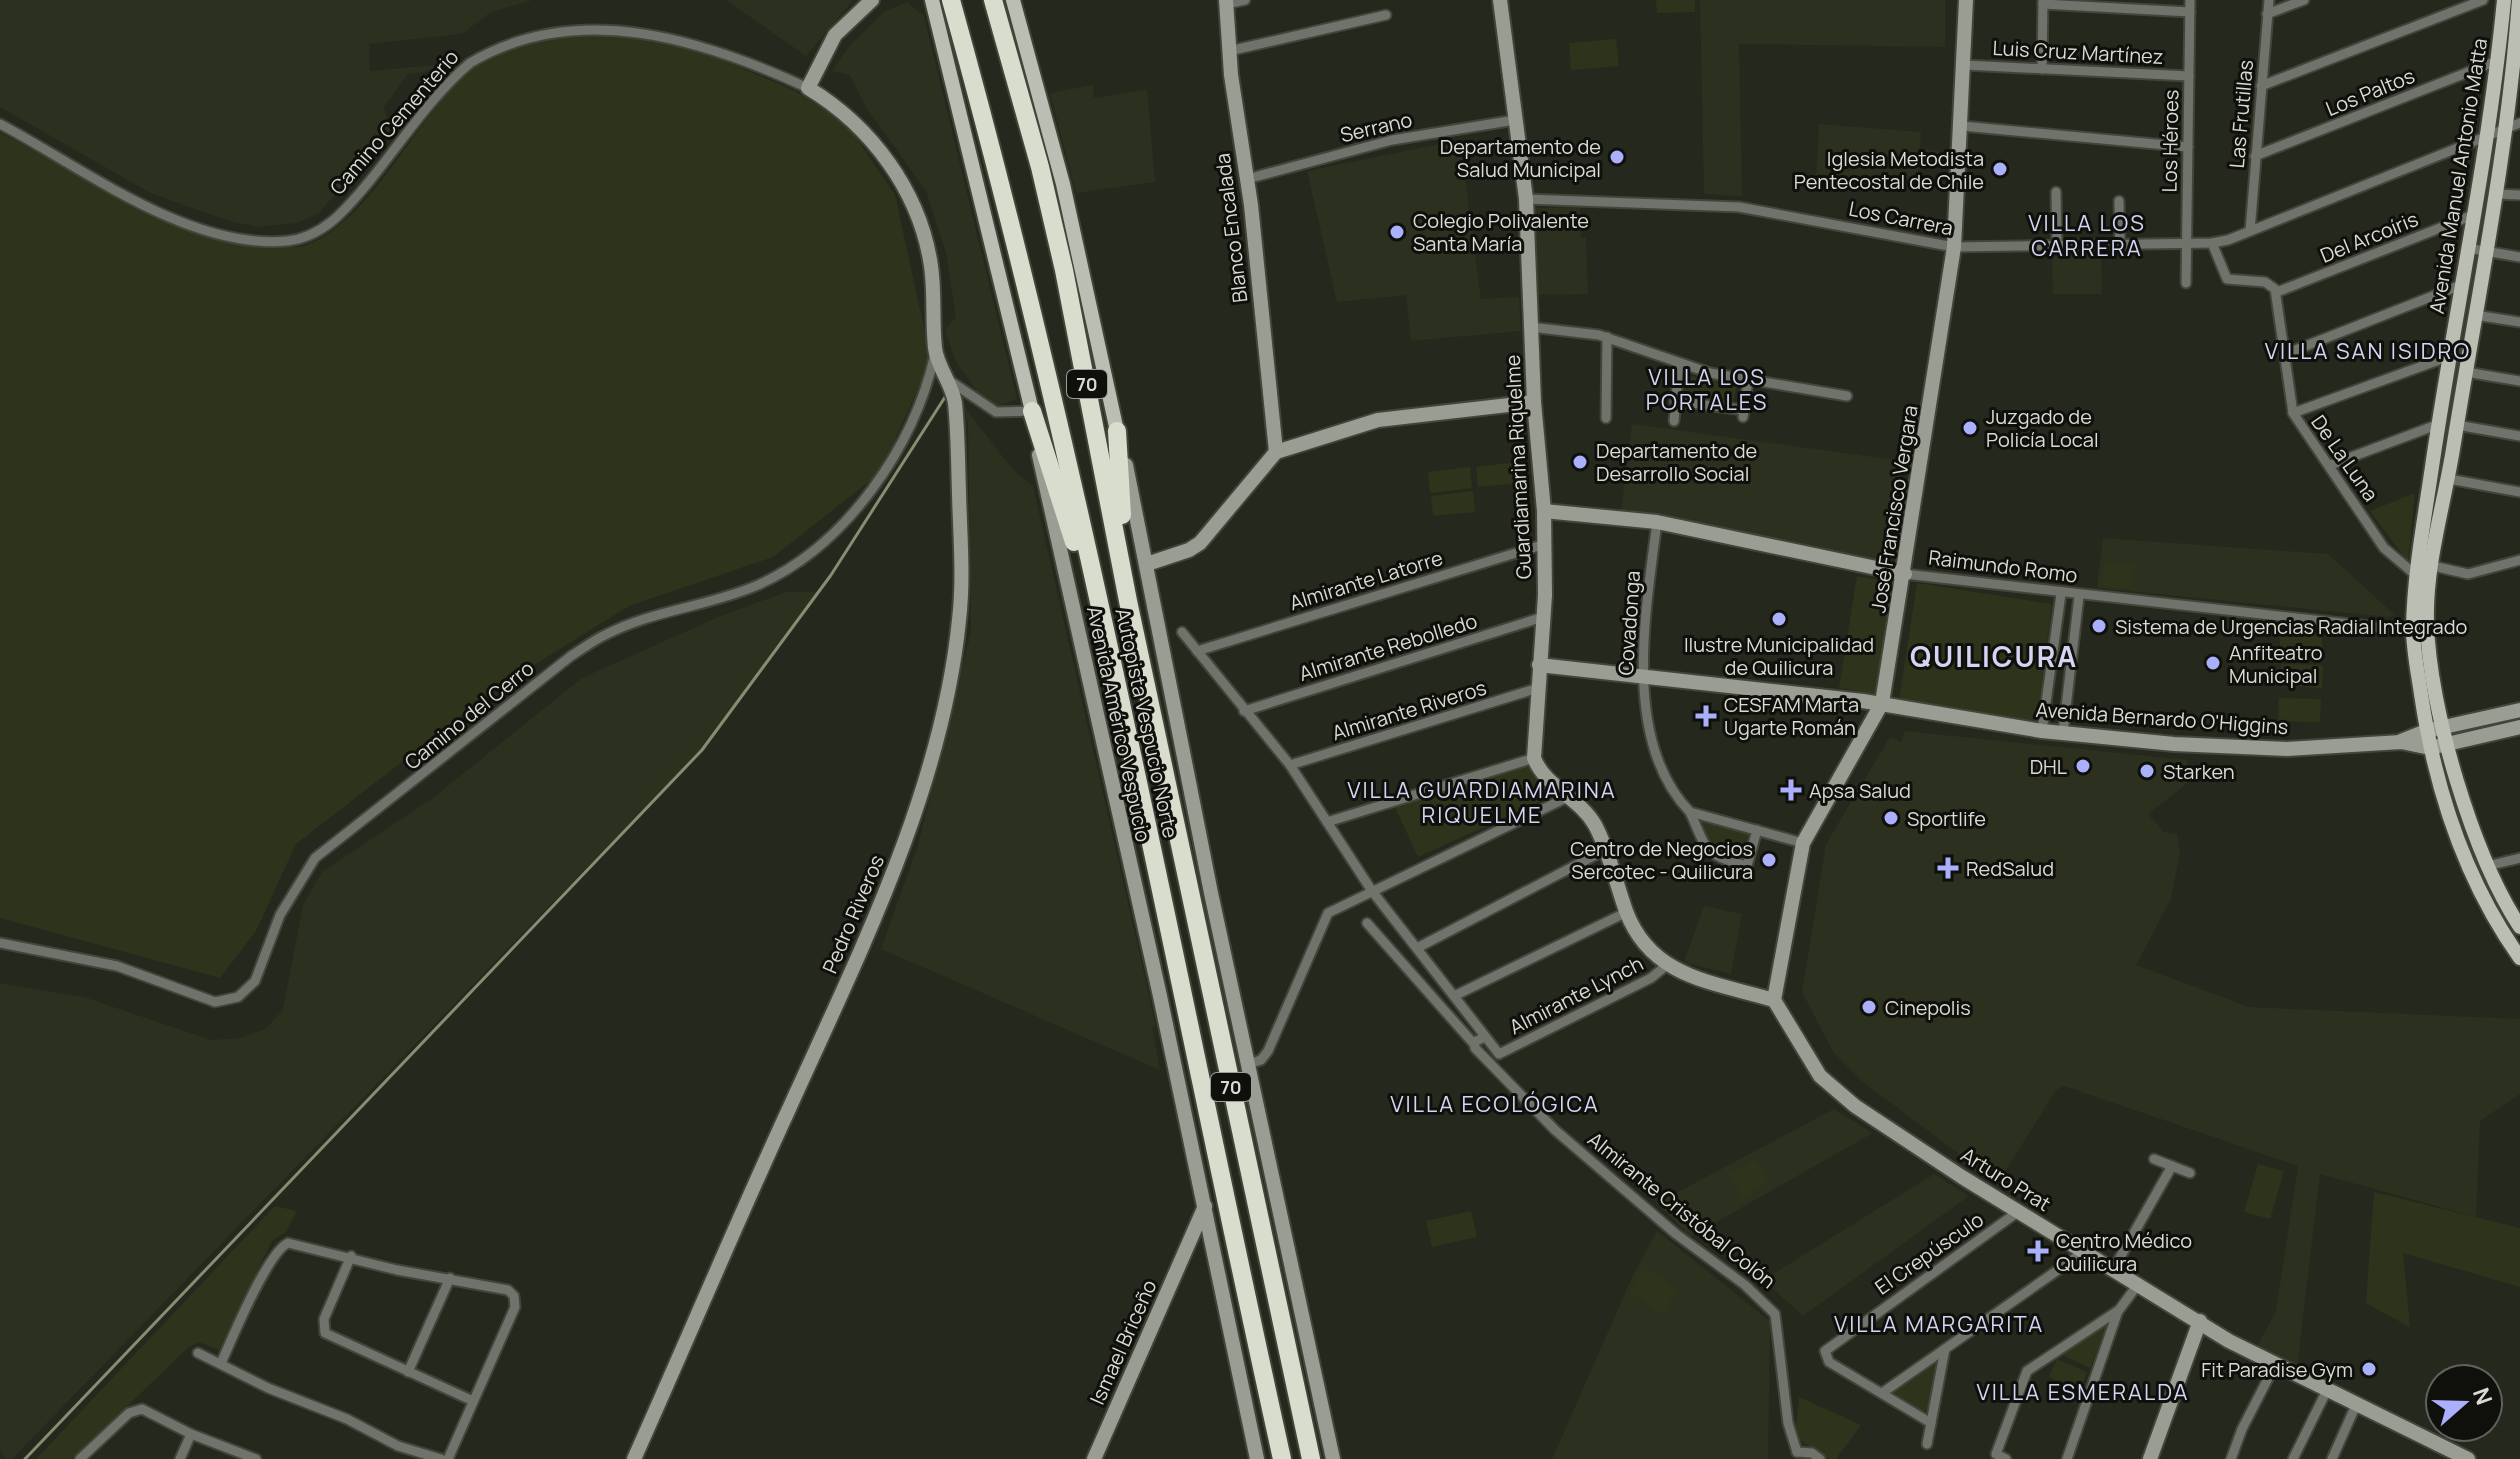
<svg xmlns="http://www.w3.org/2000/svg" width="2520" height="1459" font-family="Manrope,sans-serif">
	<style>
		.built { fill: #2b301f }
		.green { fill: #2d341b }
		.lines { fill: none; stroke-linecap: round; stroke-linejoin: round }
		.stream { stroke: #868d72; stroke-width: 3 }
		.street-casing { stroke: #42453a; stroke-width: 13 }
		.secondary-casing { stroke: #42453a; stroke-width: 18 }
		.primary-casing { stroke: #42453a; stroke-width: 18 }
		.highway-casing { stroke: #42453a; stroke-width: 22 }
		.street { stroke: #70726c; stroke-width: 9 }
		.secondary { stroke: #9a9d93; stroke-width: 14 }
		.primary { stroke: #bbbeb2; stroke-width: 14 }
		.highway { stroke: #d8ddce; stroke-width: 18 }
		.poi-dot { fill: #aab0fb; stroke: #0f100b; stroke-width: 3 }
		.labels { text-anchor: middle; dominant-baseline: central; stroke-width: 6; stroke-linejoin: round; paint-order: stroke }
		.shield { fill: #0f100b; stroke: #9c9e98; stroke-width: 2 }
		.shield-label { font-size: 18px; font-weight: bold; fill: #d9dbd4 }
		.street-label { font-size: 20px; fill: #d9dbd4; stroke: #0f100b }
		.poi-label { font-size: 20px; fill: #d9dbd4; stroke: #0f100b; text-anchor: start }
		.neighbourhood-label { font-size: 22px; letter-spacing: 2px; fill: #d3d6f3; stroke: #0f100b }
		.district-label { font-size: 28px; font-weight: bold; letter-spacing: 2px; fill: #d3d6f3; stroke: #0f100b }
	</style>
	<rect width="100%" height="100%" fill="#25281d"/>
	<!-- built -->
	<g class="built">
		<path d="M0,0H533L491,12L462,34L369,44L370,71L435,65L446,70L440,75L433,71L408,74L384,107L390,132L318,214L297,223L259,227L229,221L150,193L0,107Z"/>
		<path d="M726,0H853L806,56Z"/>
		<path d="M1700,0H1945V47L1739,44L1742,196L1704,194Z"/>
		<path d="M907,2L924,16L1017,399L998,406L985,402L956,362L945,330L956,317L946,253L926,191L866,107L850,75L832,71L850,45L884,12Z"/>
		<path d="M1093,85L1094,98L1147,89L1155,182L1076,193L1050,93Z"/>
		<path d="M1819,124L1921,132L1920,148L1938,151V158L1919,156L1917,190L1816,178Z"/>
		<path d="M1460,140L1481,299L1519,297L1521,331L1411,341L1406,295L1337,302L1307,171Z"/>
		<path d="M1580,207L1581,238H1586L1588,294L1537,295L1534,208Z"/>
		<path d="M2052,249H2101L2102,294H2053Z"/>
		<path d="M963,405L1013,470L1033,486L1156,1026L1152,1027L1160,1070L881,949L918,845L971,632L968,423Z"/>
		<path d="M1632,424L1903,461L1887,561L1621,511Z"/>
		<path d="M2103,538L2328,554L2395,615L2388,617L2097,588Z"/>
		<path d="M786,592H817L709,742L12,1459H6L0,1451V983L84,997L211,1040L240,1038L265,1029L283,1010L303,905L322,872L434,797L582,678L718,617Z"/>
		<path d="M1904,731L2187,760L2189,782L2148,814L2164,832L2177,834L2180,853L2171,899L2136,965L2249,1007L2520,1019V1094L2480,1121L2476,1217L2320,1174L2297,1368L2256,1348L2276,1311L2298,1166L2064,1086L2056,1090L1998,1183L1863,1082L1833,1052L1802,992L1826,844L1890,737L1901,742Z"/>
		<path d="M1704,906L1742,914L1731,974L1684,962Z"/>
		<path d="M1834,1109L1873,1133L1690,1237L1657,1203Z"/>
		<path d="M1934,1174L1969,1196L1803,1316L1763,1280Z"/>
		<path d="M1657,1231L1770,1321L1768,1459H1552L1633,1275Z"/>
	</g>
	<!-- green -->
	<g class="green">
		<path d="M1656,0H1695V12L1657,13Z"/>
		<path d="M588,27L679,41L795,91L847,124L895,195L931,360L880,473L773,557L629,606L496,689L296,844L256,931L220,978L0,918V133C73,168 145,224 225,241C239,244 290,250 303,246C367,227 416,119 465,75C499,44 544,38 588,27Z"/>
		<path d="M1616,39L1619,66L1571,70L1569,43Z"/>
		<path d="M2473,255L2482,257L2434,547L2423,549Z"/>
		<path d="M1683,375L1737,384L1733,405L1680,396Z"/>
		<path d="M1518,462L1520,483L1478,487L1476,467Z"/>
		<path d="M1470,467L1472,488L1430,493L1428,472Z"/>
		<path d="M1473,491L1475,512L1433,516L1431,496Z"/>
		<path d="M2415,493L2408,562L2370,511Z"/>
		<path d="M2104,562L2134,565L2132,589L2102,586Z"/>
		<path d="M1857,576L1892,583L1876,694L1839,688Z"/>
		<path d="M1917,583L2052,604L2037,721L1899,700Z"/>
		<path d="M2280,631L2322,633V655L2280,654Z"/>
		<path d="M2281,664L2323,665L2322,688L2280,686Z"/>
		<path d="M2279,698L2321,699L2320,722L2278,721Z"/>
		<path d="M1526,763L1551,797L1418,857L1395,807Z"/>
		<path d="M1698,819L1750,834L1744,861L1714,852Z"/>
		<path d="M1756,1159L1769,1182L1743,1198L1729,1175Z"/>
		<path d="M2258,1164L2284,1171L2270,1219L2244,1212Z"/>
		<path d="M2374,1192L2520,1228V1287L2403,1253L2410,1327L2366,1303Z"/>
		<path d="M275,1206L297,1211L286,1232L272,1241L219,1350L199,1342L189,1347L72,1459H36Z"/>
		<path d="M1471,1211L1477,1237L1432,1247L1426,1221Z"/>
		<path d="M1645,1268L1678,1290L1662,1314L1629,1292Z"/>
		<path d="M2110,1321L2090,1368L2060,1354Z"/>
		<path d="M1940,1358L1931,1408L1921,1413L1889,1394Z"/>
		<path d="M2057,1359L2087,1372L2080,1390L2049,1377Z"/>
		<path d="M1799,1397L1861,1425L1836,1459H1829L1795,1437Z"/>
	</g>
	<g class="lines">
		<!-- stream -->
		<path class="stream" d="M25,1459L702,750L831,575L947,394"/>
		<defs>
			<g id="street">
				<path d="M1226,4L1245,0"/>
				<path d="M2043,4L2190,12"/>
				<path d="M2267,14L2304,0"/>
				<path d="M1229,51L1386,15"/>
				<path d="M1965,65L2189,76"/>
				<path d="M2042,69L2043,0"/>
				<path d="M2261,86L2483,0"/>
				<path d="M0,124C83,168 189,250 287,241C324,237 346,209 368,183C400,144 431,96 470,63C576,0 700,38 808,88"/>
				<path d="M1962,126L2188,147"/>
				<path d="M2255,156L2499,60"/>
				<path d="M1247,179L1392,140L1515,120"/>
				<path d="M2056,192L2057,246"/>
				<path d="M2496,194L2520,195"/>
				<path d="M1526,199L1739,207L1954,247L2212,243L2228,240L2520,123"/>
				<path d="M2119,201L2120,245"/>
				<path d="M2250,231L2269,0"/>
				<path d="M2212,243L2227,279L2265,282L2275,289L2293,413L2384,548L2417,576"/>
				<path d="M2467,248L2520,257"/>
				<path d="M2186,283L2190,0"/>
				<path d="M2277,292L2473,215"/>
				<path d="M2475,315L2520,322"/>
				<path d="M1530,327L1599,335L1710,373L1847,396"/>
				<path d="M2285,354L2461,285"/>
				<path d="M2466,372L2520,381"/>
				<path d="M950,381L996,412L1032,411"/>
				<path d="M1675,401L1744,410"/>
				<path d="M2293,413L2450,356"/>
				<path d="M1743,417L1748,380"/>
				<path d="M1606,418L1607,337"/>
				<path d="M1674,421L1679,364"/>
				<path d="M2457,425L2520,436"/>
				<path d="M2330,465L2439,424"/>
				<path d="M2449,479L2520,492"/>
				<path d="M1657,522C1646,610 1621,741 1690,812L1803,843"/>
				<path d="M2433,566L2468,574L2520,560"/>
				<path d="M1905,574L2413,631"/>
				<path d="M1182,632L1290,765L1372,891L1499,1054L1651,978L1667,965"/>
				<path d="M1197,651L1545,544"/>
				<path d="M1244,711L1543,617"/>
				<path d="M2042,731L2061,594"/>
				<path d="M2063,733L2079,596"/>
				<path d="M1290,765L1538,688"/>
				<path d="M1690,812C1708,852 1703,854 1747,866L1757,830"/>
				<path d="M1327,822L1534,758"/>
				<path d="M2487,866L2520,858"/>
				<path d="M1367,923L1474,1044"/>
				<path d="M0,943L117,966L215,1002L238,997L255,981L280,915L315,858L571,656C582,649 594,640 607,634C654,610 710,606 758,585C847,545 914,447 935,354"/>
				<path d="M1417,948L1605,850"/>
				<path d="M1454,996L1627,912"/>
				<path d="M1485,1037L1474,1042L1475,1048L1555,1130L1676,1234L1745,1285L1775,1314L1788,1423L1797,1452"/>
				<path d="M1248,1064L1261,1060L1268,1051L1328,913L1568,797"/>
				<path d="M2154,1159L2190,1173"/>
				<path d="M351,1256L324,1319L325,1333L473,1401"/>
				<path d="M2114,1268L2172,1166"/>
				<path d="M198,1353L268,1388L347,1419L398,1446L441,1459"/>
				<path d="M221,1363C232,1339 267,1253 288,1243L397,1270L508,1290L514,1296L515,1307L448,1459"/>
				<path d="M408,1372L450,1278"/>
				<path d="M1882,1393L2085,1251"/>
				<path d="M1931,1423L1829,1362L1825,1351L2019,1211"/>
				<path d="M1927,1444L1945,1349"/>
				<path d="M1797,1452L1812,1453L1820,1459"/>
				<path d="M80,1459L129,1413L142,1409L191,1434L256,1459"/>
				<path d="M180,1459L191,1434"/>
				<path d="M2006,1459L1996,1454L2027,1371L2119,1310L2139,1283"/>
				<path d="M2067,1459L2118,1311"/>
				<path d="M2231,1459L2242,1429L2275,1365"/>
				<path d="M2293,1459L2327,1390"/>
				<path d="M2332,1459L2356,1405"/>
			</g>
			<g id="secondary">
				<path d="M1226,0L1231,75L1251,205L1276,452"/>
				<path d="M1500,0L1526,199L1534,402L1544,511L1545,595L1534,758C1545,787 1580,798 1595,825C1609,851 1616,883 1626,911C1651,978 1713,982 1774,1000"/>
				<path d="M1039,455L1160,996L1257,1459"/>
				<path d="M1126,465L1211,893L1333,1459"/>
				<path d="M1544,511L1657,522L1905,574"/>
				<path d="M1147,564L1189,550L1200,543L1276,452L1378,420L1534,402"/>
				<path d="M1539,665L1863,701L2042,731L2174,744L2287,749L2401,742L2430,748L2520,727"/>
				<path d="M2401,741L2426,731L2520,710"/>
				<path d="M1774,1000L1803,843L1882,703L1954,247L1966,0"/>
				<path d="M1774,1000L1820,1076L1855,1106L1962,1177L2229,1341L2468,1459"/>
				<path d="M634,1459C686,1343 735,1226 788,1111C858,956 942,791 959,620C964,578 960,535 959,493C958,463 958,433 955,403C952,383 937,367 935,348C932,320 935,293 931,266C920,191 871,126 808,88L835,35L872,0"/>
				<path d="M1094,1459L1205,1206"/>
				<path d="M2150,1459L2200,1321"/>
			</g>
			<g id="primary">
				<path d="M932,0L1032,411"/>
				<path d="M1013,0L1063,184L1117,431"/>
				<path d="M2504,0C2489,155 2456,306 2433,460C2425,516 2414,572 2413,628C2413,650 2418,673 2421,694C2435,789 2464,879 2520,958"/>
				<path d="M2519,0C2508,151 2477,300 2453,449C2444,505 2425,566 2427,623C2429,708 2473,856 2520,927"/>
			</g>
			<g id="highway">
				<path d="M951,0C1085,480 1174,972 1282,1459"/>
				<path d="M993,0L1040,167L1064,270L1128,601L1311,1459"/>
				<path d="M1032,411L1074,542"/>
				<path d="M1117,431L1122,515"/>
			</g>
		</defs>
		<!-- street casing -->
		<use href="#street" class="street-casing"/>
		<!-- secondary casing -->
		<use href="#secondary" class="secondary-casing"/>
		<!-- primary casing -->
		<use href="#primary" class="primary-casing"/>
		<!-- highway casing -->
		<use href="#highway" class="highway-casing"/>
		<!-- street -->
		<use href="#street" class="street"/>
		<!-- secondary -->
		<use href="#secondary" class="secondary"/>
		<!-- primary -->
		<use href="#primary" class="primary"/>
		<!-- highway -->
		<use href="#highway" class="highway"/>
	</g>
	<!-- markers -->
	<g class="poi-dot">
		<circle cx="1617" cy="157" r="8"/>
		<circle cx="2000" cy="169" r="8"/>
		<circle cx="1397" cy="232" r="8"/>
		<circle cx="1970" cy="428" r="8"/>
		<circle cx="1580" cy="462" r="8"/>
		<circle cx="1779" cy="619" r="8"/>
		<circle cx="2099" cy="626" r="8"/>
		<circle cx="2213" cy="663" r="8"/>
		<path d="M1702 704h8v8h8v8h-8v8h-8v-8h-8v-8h8z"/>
		<circle cx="2083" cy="766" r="8"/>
		<circle cx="2147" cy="771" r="8"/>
		<path d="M1787 778h8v8h8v8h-8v8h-8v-8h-8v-8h8z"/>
		<circle cx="1891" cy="818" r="8"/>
		<circle cx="1769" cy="860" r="8"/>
		<path d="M1944 856h8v8h8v8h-8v8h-8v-8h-8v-8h8z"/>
		<circle cx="1869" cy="1007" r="8"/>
		<path d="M2034 1239h8v8h8v8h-8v8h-8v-8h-8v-8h8z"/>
		<circle cx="2369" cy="1369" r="8"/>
	</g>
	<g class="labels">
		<!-- shield labels -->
		<g class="shield">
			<rect x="1067" y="370" width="40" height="28" rx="6"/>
			<rect x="1211" y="1073" width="40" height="28" rx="6"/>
		</g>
		<g class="shield-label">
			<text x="1087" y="384">70</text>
			<text x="1231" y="1087">70</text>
		</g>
		<!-- street labels -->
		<g class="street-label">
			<text transform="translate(2078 52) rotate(3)">Luis Cruz Martínez</text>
			<text transform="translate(2370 92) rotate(-22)">Los Paltos</text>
			<text transform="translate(2241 114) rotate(-85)">Las Frutillas</text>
			<text transform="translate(394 122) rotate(-49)">Camino Cementerio</text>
			<text transform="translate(1376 127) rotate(-13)">Serrano</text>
			<text transform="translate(2170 141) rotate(-89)">Los Héroes</text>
			<text transform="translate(2458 176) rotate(-81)">Avenida Manuel Antonio Matta</text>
			<text transform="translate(1901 218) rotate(11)">Los Carrera</text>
			<text transform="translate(1231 228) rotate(-97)">Blanco Encalada</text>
			<text transform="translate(2369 237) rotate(-22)">Del Arcoíris</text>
			<text transform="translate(2345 458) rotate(55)">De La Luna</text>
			<text transform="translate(1518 467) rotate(-93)">Guardiamarina Riquelme</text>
			<text transform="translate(1894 509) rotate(-81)">José Francisco Vergara</text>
			<text transform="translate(2003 566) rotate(7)">Raimundo Romo</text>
			<text transform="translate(1366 580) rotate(-17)">Almirante Latorre</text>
			<text transform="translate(1629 623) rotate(-86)">Covadonga</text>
			<text transform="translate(1388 647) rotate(-17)">Almirante Rebolledo</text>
			<text transform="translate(1409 710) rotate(-17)">Almirante Riveros</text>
			<text transform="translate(469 715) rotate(-39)">Camino del Cerro</text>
			<text transform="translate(2162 718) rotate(4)">Avenida Bernardo O'Higgins</text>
			<text transform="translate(1147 723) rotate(78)">Autopista Vespucio Norte</text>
			<text transform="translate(1119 724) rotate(78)">Avenida Américo Vespucio</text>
			<text transform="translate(853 914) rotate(-67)">Pedro Riveros</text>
			<text transform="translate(1576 995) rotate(-27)">Almirante Lynch</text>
			<text transform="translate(2006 1179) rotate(32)">Arturo Prat</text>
			<text transform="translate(1682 1210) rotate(39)">Almirante Cristóbal Colón</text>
			<text transform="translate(1929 1253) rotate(-35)">El Crepúsculo</text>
			<text transform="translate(1123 1342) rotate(-66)">Ismael Briceño</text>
		</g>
		<!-- poi labels -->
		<g class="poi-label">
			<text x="1601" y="146" text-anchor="end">Departamento de<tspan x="1601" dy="23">Salud Municipal</tspan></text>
			<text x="1984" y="158" text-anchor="end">Iglesia Metodista<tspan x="1984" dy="23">Pentecostal de Chile</tspan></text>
			<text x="1413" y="220">Colegio Polivalente<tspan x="1413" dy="23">Santa María</tspan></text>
			<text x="1986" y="416">Juzgado de<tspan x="1986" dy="23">Policía Local</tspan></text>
			<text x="1596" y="450">Departamento de<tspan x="1596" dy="23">Desarrollo Social</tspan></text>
			<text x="2115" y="626">Sistema de Urgencias Radial Integrado</text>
			<text x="1779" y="644" text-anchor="middle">Ilustre Municipalidad<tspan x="1779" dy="23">de Quilicura</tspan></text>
			<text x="2229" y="652">Anfiteatro<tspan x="2229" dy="23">Municipal</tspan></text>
			<text x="1724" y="704">CESFAM Marta<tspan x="1724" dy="23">Ugarte Román</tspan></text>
			<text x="2067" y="766" text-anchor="end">DHL</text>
			<text x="2163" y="771">Starken</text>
			<text x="1809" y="790">Apsa Salud</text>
			<text x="1907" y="818">Sportlife</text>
			<text x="1753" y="848" text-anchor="end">Centro de Negocios<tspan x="1753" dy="23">Sercotec - Quilicura</tspan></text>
			<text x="1966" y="868">RedSalud</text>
			<text x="1885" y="1007">Cinepolis</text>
			<text x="2056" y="1240">Centro Médico<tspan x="2056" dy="23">Quilicura</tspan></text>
			<text x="2353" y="1369" text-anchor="end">Fit Paradise Gym</text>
		</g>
		<!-- neighbourhood labels -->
		<g class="neighbourhood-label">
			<text x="2087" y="223">VILLA LOS<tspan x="2087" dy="25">CARRERA</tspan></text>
			<text x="2368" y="351">VILLA SAN ISIDRO</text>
			<text x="1707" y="377">VILLA LOS<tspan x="1707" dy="25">PORTALES</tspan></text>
			<text x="1482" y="790">VILLA GUARDIAMARINA<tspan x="1482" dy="25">RIQUELME</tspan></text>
			<text x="1495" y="1104">VILLA ECOLÓGICA</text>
			<text x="1939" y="1324">VILLA MARGARITA</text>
			<text x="2083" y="1392">VILLA ESMERALDA</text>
		</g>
		<!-- district labels -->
		<g class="district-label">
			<text x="1994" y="656">QUILICURA</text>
		</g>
	</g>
	<!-- north arrow -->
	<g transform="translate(2464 1403) rotate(70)"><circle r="38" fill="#0f100b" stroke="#60615b" stroke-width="2"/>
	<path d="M0-6L14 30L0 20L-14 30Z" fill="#aab0fb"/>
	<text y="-12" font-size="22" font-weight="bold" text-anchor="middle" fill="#d9dbd4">N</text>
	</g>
</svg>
